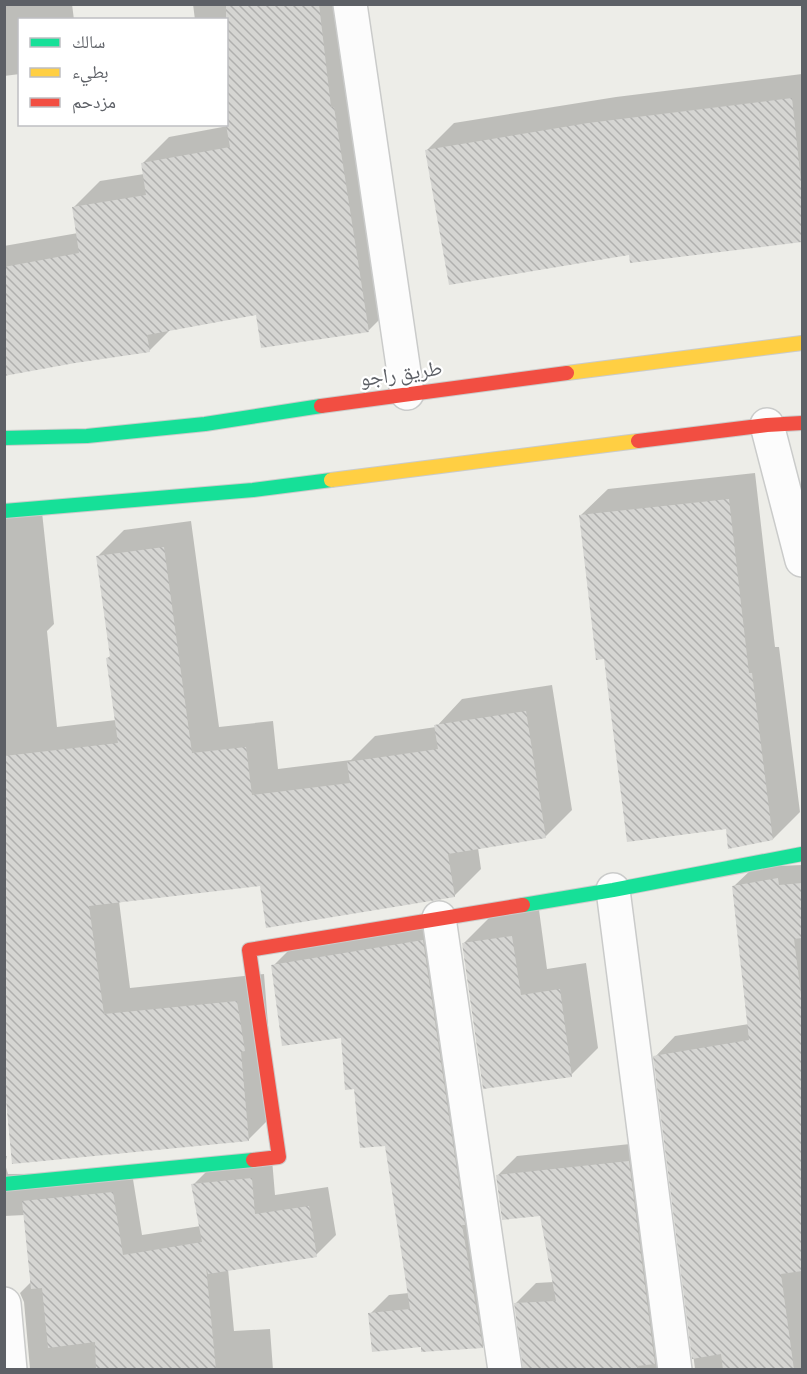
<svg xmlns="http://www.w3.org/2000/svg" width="807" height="1374" font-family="'Alegreya Sans','Noto Naskh Arabic',sans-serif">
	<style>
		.shadow { fill: #0003 }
		.building { fill: url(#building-back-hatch) }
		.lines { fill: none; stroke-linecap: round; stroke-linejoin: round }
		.street-casing { stroke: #cacbca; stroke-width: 36 }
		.fast-casing { stroke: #cacbca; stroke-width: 16 }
		.slow-casing { stroke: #cacbca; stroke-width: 16 }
		.jam-casing { stroke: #cacbca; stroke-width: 16 }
		.street { stroke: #fcfcfc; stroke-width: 33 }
		.fast { stroke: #16e098; stroke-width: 14 }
		.slow { stroke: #ffcf43; stroke-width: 14 }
		.jam { stroke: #f24e42; stroke-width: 14 }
		.labels { text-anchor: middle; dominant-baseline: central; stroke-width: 4.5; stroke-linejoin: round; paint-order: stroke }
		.street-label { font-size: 21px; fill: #5d6066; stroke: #fff }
	</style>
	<defs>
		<pattern id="building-back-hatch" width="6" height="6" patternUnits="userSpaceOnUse" patternTransform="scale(1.5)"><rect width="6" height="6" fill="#d5d5d2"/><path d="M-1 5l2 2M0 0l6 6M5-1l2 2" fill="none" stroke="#b0b0ae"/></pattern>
	</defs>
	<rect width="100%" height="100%" fill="#edede8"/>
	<!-- shadow -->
	<g class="shadow">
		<path d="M4,4H72L74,20H20V74L4,76Z"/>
		<path d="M193,4H348L395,304L368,331L257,314L170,330L149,351L75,361L4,375V246L78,233L74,207L100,181L144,174L142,164L169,137L228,126L226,20H195Z"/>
		<path d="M802,74V241L631,261L630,253L427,150L454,123L616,97Z"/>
		<path d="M755,473L775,647H779L800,812L773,839L727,827L606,657L581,515L608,489Z"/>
		<path d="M42,512L54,624L47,631L57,727L116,720L108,658L111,655L97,557L124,530L191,521L219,727L273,721L278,769L351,760L375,736L436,727L462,699L552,685L572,810L545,837L478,848L481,869L454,896L262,884L119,901L130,988L264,974L275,1113L248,1140L4,1062V516Z"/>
		<path d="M802,865V1370H524L516,1303L536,1283L554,1282L541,1214L497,1176L517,1156L649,1142L689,1368L695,1369L655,1057L675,1036L749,1024L733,887L754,867Z"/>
		<path d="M539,910L547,969L586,963L598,1048L571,1075L463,944L490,917Z"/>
		<path d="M442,922L501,1328L482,1347L422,1345L370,1314L389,1295L409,1293L386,1144L355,1088L342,1036L273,966L292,947Z"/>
		<path d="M4,1156H7L5,1164L8,1174L132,1173L142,1235L201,1226L193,1185L213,1165L272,1159L275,1195L328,1187L336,1235L316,1255L228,1269L234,1331L270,1329L273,1370H4V1277H6L5,1285L11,1352L22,1367L30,1369L24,1302L20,1293L32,1281L25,1215L4,1216Z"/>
	</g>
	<!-- building -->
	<g class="building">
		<path d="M226,4H319L331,107H334L369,332L261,348L256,315L147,335L150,352L75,363L4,376V267L79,253L72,207L146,195L141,163L230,147L226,125Z"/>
		<path d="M792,98L802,191V242L630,263L629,255L449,285L425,150L588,123Z"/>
		<path d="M729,499L749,673H752L773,840L728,849L726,829L627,842L604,659L596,660L579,515Z"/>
		<path d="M164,547L192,753L246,747L252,795L350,783L347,762L438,749L434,725L526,711L546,838L448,854L455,897L266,928L260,886L89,906L104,1014L237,1001L245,1051L241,1052L249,1141L12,1164L4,1079V756L118,743L106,658L110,657L96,556Z"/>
		<path d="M778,878L779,885L802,883V938L794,939L802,1003V1271L781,1274L794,1370H723L721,1354L692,1359L653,1056L749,1040L732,886Z"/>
		<path d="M512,936L521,995L560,989L572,1077L483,1089L462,943Z"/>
		<path d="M423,940L465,1225H462L483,1348L421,1352V1347L372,1352L368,1313L410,1309L385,1146L360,1148L354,1089L345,1090L341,1038L282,1046L271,965Z"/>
		<path d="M629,1161L655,1364L637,1366V1370H523L514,1303L556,1301L540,1216L502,1220L496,1175Z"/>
		<path d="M252,1178L255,1214L309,1206L317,1257L208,1274L206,1266L216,1370H96L95,1342L48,1348L42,1288L31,1289L22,1201L113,1192L123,1255L202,1242L191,1184Z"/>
	</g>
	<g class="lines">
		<defs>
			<g id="street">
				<path d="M350,4L407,393"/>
				<path d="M767,425L802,560"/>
				<path d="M613,890L675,1370"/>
				<path d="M439,918L505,1370"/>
				<path d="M4,1304L10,1370"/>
			</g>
			<g id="fast">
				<path d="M4,438L87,436L205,424L321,406"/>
				<path d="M4,511L253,490L331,480"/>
				<path d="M523,905L613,890L802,854"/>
				<path d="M4,1184L253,1160"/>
			</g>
			<g id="slow">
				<path d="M567,373L802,343"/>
				<path d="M331,480L638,441"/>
			</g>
			<g id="jam">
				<path d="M321,406L567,373"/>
				<path d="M638,441L767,425L802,423"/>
				<path d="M253,1160L279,1157L249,950L523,905"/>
			</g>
		</defs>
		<!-- street casing -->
		<use href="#street" class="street-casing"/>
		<!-- fast casing -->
		<use href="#fast" class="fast-casing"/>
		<!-- slow casing -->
		<use href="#slow" class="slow-casing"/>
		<!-- jam casing -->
		<use href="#jam" class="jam-casing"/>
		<!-- street -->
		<use href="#street" class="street"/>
		<!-- fast -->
		<use href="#fast" class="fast"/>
		<!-- slow -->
		<use href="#slow" class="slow"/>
		<!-- jam -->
		<use href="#jam" class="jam"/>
	</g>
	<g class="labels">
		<!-- street labels -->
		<g class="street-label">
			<text transform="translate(401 374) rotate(-8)">طريق راجو</text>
		</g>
	</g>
	<!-- border -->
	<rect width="807" height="1374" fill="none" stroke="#5d6066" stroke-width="12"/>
	<!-- legend -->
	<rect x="18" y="18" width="210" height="108" fill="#ffffff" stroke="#bebfc2" stroke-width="1.5"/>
	<rect x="30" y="38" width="30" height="9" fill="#16e098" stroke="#bebfc2" stroke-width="1.5"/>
	<text x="72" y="48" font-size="18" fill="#5d6066">سالك</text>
	<rect x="30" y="68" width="30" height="9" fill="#ffcf43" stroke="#bebfc2" stroke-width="1.5"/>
	<text x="72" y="78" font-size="18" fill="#5d6066">بطيء</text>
	<rect x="30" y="98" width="30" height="9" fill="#f24e42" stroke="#bebfc2" stroke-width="1.5"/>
	<text x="72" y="108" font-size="18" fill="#5d6066">مزدحم</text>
</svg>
